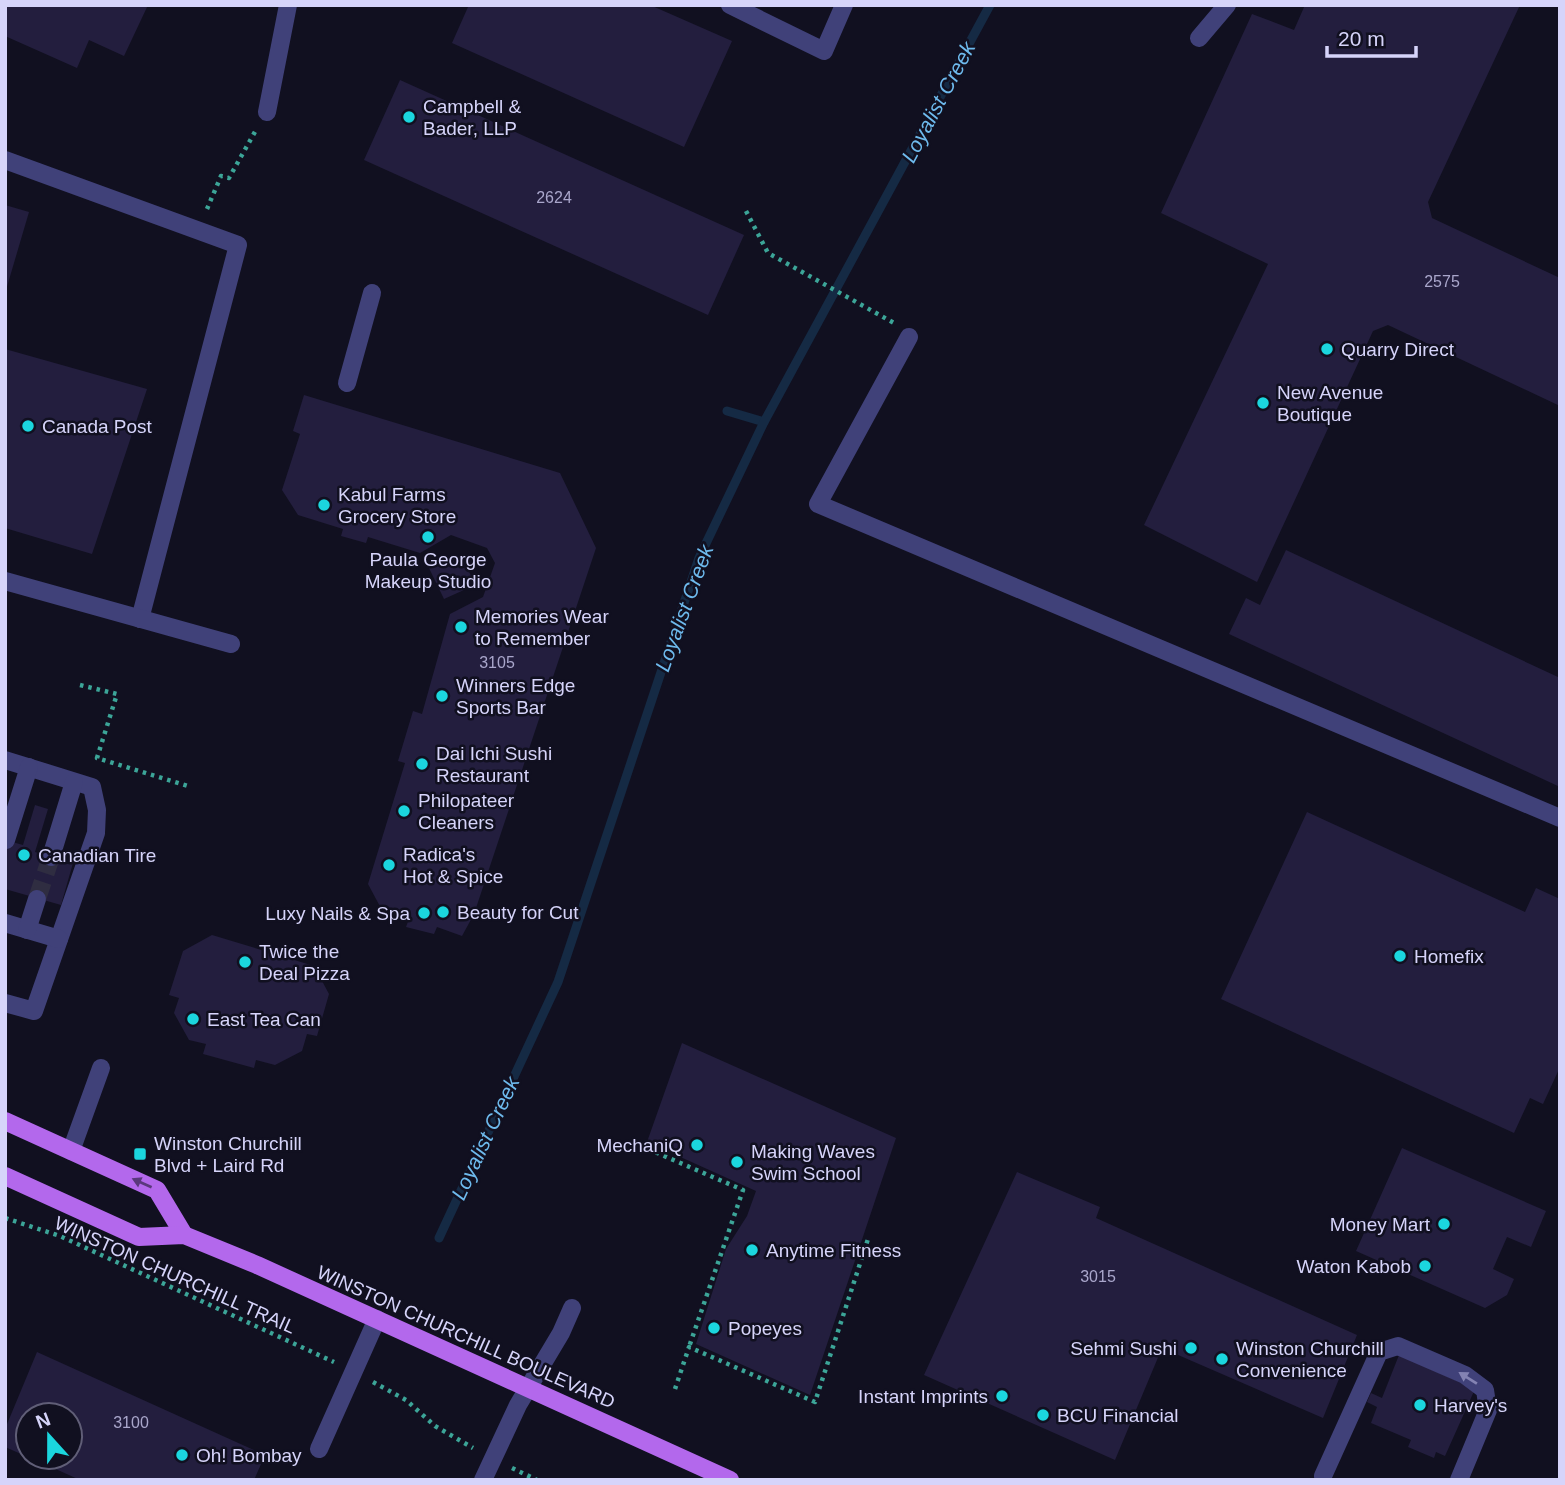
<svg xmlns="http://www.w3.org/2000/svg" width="1565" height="1485" font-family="Arial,sans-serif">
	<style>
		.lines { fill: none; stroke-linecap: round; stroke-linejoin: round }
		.stream { stroke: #152a44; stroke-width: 9 }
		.building { fill: #231e3e }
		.minor-tunnel { stroke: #2f2d41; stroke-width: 18; stroke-dasharray: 18 9; stroke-linecap: butt }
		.path { stroke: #3ca598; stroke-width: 4.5; stroke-dasharray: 3.5 5; stroke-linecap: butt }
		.minor { stroke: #404179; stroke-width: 18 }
		.major { stroke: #b368ec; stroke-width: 18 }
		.oneway { fill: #5a387c }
		.oneway2 { fill: #8483b3 }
		.poi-dot { fill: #1bd6de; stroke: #111020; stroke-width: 2.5 }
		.labels { text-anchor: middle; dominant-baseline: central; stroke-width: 5; stroke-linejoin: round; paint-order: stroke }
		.number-label { font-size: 16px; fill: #a9a6cb }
		.poi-label { font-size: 19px; fill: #d6d4fa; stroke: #111020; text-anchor: start }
		.street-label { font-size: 19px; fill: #d6d4fa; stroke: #111020 }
		.water-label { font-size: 21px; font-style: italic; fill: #6ebaed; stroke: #111020 }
	</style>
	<rect width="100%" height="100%" fill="#111020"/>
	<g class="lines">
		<!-- stream -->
		<g class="stream">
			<path d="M727,411L764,422"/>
			<path d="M439,1238L558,982L699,558L764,422L990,5"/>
		</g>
	</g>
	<!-- building -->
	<g class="building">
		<path d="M5,5H148L124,56L89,40L77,68L5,36Z"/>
		<path d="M463,5H650L732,41L684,147L452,43L468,7Z"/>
		<path d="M1305,5H1520L1428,202L1432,218L1560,278V406L1388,325L1373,331L1257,582L1144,525L1268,264L1161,213L1252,14L1294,30Z"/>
		<path d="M400,80L744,235L708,315L364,160Z"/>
		<path d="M5,205L29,212L6,290H5Z"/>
		<path d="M5,349L147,389L92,554L5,528Z"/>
		<path d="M304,395L560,473L596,548L474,914L462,936L437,927L434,934L406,927L409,919L383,912L368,884L405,763L398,761L413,711L422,714L450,614L483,597L495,563L487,548L451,535L420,553L368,537L366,543L341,536L343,529L298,515L282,490L300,434L293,431Z"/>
		<path d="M1286,550L1558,677L1560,672V787L1229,634L1246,598L1260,605Z"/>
		<path d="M461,554L475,585L444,599L429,568Z"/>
		<path d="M35,805L48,809L35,852L73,863L61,905L5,889V840L23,845Z"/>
		<path d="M1307,812L1525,912L1536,888L1560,899V1067L1543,1104L1530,1098L1514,1133L1221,999Z"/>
		<path d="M212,935L314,966L329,994L317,1036L307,1034L302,1051L275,1065L256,1060L254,1068L203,1054L206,1044L189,1040L174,1013L179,998L169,995L183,951Z"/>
		<path d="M682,1043L896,1138L810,1395L696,1344L726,1249L747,1216L756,1191L647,1142Z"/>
		<path d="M1402,1148L1546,1211L1531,1247L1507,1237L1493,1269L1514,1279L1507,1295L1485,1308L1356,1251Z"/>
		<path d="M1017,1172L1100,1207L1096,1218L1357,1335L1323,1418L1162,1348L1115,1460L924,1375Z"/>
		<path d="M37,1352L265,1455L254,1480H80L29,1457H70V1415H28V1457L5,1447V1429Z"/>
		<path d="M1399,1355L1475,1389L1445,1456L1436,1452L1434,1458L1408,1447L1411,1440L1371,1423L1377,1407L1367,1402L1371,1393L1382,1398Z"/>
	</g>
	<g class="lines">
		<!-- minor-tunnel -->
		<path class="minor-tunnel" d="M37,899L51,857"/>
		<!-- path -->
		<g class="path">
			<path d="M207,209L221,176L229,178L256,130"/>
			<path d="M746,211L768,253L894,323"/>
			<path d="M80,685L117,694L97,758L188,786"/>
			<path d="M648,1149L743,1190L689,1347"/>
			<path d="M5,1218L60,1236L334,1362"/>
			<path d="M373,1382L406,1400L435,1426L473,1448"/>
			<path d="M675,1389L689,1347L815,1402L868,1239"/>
			<path d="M512,1468L537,1480"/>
		</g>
		<!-- minor -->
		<g class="minor">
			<path d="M730,5L824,51L844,5"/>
			<path d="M1199,38L1227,5"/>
			<path d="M267,112L288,5"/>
			<path d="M5,160L238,245L140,619"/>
			<path d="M909,337L818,504L1560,818"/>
			<path d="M347,383L372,293"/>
			<path d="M5,581L231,644"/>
			<path d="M5,760L92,787L97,810L96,833L34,1011L5,1003"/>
			<path d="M6,840L29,767"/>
			<path d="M51,857L74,782"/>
			<path d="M5,923L59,939"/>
			<path d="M27,930L37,899"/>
			<path d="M71,1151L101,1068"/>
			<path d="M319,1449L377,1319"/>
			<path d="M1323,1476L1379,1352L1398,1346L1465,1375L1485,1390L1488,1410L1459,1480"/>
			<path d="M483,1480L518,1405L561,1333L572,1308"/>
		</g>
		<!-- major -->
		<g class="major">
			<path d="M5,1121L157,1190L184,1235"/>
			<path d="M5,1176L139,1237L184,1235L257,1265L730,1480"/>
		</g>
	</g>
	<!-- one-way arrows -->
	<defs><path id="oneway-solid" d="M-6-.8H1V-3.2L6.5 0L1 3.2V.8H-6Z" transform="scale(1.75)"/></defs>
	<use class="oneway" href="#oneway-solid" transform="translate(142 1183) rotate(-156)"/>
	<use class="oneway2" href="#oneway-solid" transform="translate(1468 1378) rotate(-148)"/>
	<!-- markers -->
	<g class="poi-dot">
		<circle cx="409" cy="117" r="7"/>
		<circle cx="1327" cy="349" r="7"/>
		<circle cx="1263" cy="403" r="7"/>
		<circle cx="28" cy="426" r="7"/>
		<circle cx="324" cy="505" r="7"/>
		<circle cx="428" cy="537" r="7"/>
		<circle cx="461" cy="627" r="7"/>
		<circle cx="442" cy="696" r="7"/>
		<circle cx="422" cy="764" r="7"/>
		<circle cx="404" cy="811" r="7"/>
		<circle cx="24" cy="855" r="7"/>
		<circle cx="389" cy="865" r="7"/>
		<circle cx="443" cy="912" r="7"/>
		<circle cx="424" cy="913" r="7"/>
		<circle cx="1400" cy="956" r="7"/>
		<circle cx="245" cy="962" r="7"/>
		<circle cx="193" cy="1019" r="7"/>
		<circle cx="697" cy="1145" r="7"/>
		<rect x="133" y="1147" width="14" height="14" rx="3.5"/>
		<circle cx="737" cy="1162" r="7"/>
		<circle cx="1444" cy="1224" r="7"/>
		<circle cx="752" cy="1250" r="7"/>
		<circle cx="1425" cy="1266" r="7"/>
		<circle cx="714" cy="1328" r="7"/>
		<circle cx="1191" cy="1348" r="7"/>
		<circle cx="1222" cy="1359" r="7"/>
		<circle cx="1002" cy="1396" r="7"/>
		<circle cx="1420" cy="1405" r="7"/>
		<circle cx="1043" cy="1415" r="7"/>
		<circle cx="182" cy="1455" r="7"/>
	</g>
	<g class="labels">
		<!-- number labels -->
		<g class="number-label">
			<text x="554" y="197">2624</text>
			<text x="1442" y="281">2575</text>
			<text x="497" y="662">3105</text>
			<text x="1098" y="1276">3015</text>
			<text x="131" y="1422">3100</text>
		</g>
		<!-- poi labels -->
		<g class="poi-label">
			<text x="423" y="106">Campbell &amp;<tspan x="423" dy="22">Bader, LLP</tspan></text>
			<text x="1341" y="349">Quarry Direct</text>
			<text x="1277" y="392">New Avenue<tspan x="1277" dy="22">Boutique</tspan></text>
			<text x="42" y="426">Canada Post</text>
			<text x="338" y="494">Kabul Farms<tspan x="338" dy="22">Grocery Store</tspan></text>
			<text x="428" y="559" text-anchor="middle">Paula George<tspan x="428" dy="22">Makeup Studio</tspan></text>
			<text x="475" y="616">Memories Wear<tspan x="475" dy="22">to Remember</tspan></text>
			<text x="456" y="685">Winners Edge<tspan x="456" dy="22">Sports Bar</tspan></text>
			<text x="436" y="753">Dai Ichi Sushi<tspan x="436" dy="22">Restaurant</tspan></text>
			<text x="418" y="800">Philopateer<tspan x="418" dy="22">Cleaners</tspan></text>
			<text x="403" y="854">Radica's<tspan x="403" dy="22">Hot &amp; Spice</tspan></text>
			<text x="38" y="855">Canadian Tire</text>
			<text x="457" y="912">Beauty for Cut</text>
			<text x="410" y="913" text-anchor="end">Luxy Nails &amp; Spa</text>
			<text x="259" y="951">Twice the<tspan x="259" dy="22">Deal Pizza</tspan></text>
			<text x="1414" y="956">Homefix</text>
			<text x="207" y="1019">East Tea Can</text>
			<text x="154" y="1143">Winston Churchill<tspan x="154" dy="22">Blvd + Laird Rd</tspan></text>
			<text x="683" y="1145" text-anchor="end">MechaniQ</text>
			<text x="751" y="1151">Making Waves<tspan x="751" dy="22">Swim School</tspan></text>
			<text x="1430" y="1224" text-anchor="end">Money Mart</text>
			<text x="766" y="1250">Anytime Fitness</text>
			<text x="1411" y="1266" text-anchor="end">Waton Kabob</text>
			<text x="728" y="1328">Popeyes</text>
			<text x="1177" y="1348" text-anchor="end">Sehmi Sushi</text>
			<text x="1236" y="1348">Winston Churchill<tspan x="1236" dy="22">Convenience</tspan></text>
			<text x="988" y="1396" text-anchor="end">Instant Imprints</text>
			<text x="1434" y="1405">Harvey's</text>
			<text x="1057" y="1415">BCU Financial</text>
			<text x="196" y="1455">Oh! Bombay</text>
		</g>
		<!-- street labels -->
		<g class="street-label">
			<text transform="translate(175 1275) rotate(24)">WINSTON CHURCHILL TRAIL</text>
			<text transform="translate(466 1337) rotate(24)">WINSTON CHURCHILL BOULEVARD</text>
		</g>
		<!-- water labels -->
		<g class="water-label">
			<text transform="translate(938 102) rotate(-62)">Loyalist Creek</text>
			<text transform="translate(684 608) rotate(-70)">Loyalist Creek</text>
			<text transform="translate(485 1138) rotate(-65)">Loyalist Creek</text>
		</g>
	</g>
	<!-- border -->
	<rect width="1565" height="1485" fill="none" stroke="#d6d4fa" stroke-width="14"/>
	<!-- north arrow -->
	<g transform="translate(49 1436) rotate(339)"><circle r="33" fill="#111020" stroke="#605e77" stroke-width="2"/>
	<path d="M0-5L12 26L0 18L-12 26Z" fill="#1bd6de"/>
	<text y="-10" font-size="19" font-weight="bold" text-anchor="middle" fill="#d6d4fa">N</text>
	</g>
	<!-- scale -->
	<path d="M1327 46v10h89v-10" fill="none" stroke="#d6d4fa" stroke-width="3.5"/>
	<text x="1338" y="46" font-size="21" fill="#d6d4fa" stroke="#111020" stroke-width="5" paint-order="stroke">20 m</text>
</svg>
